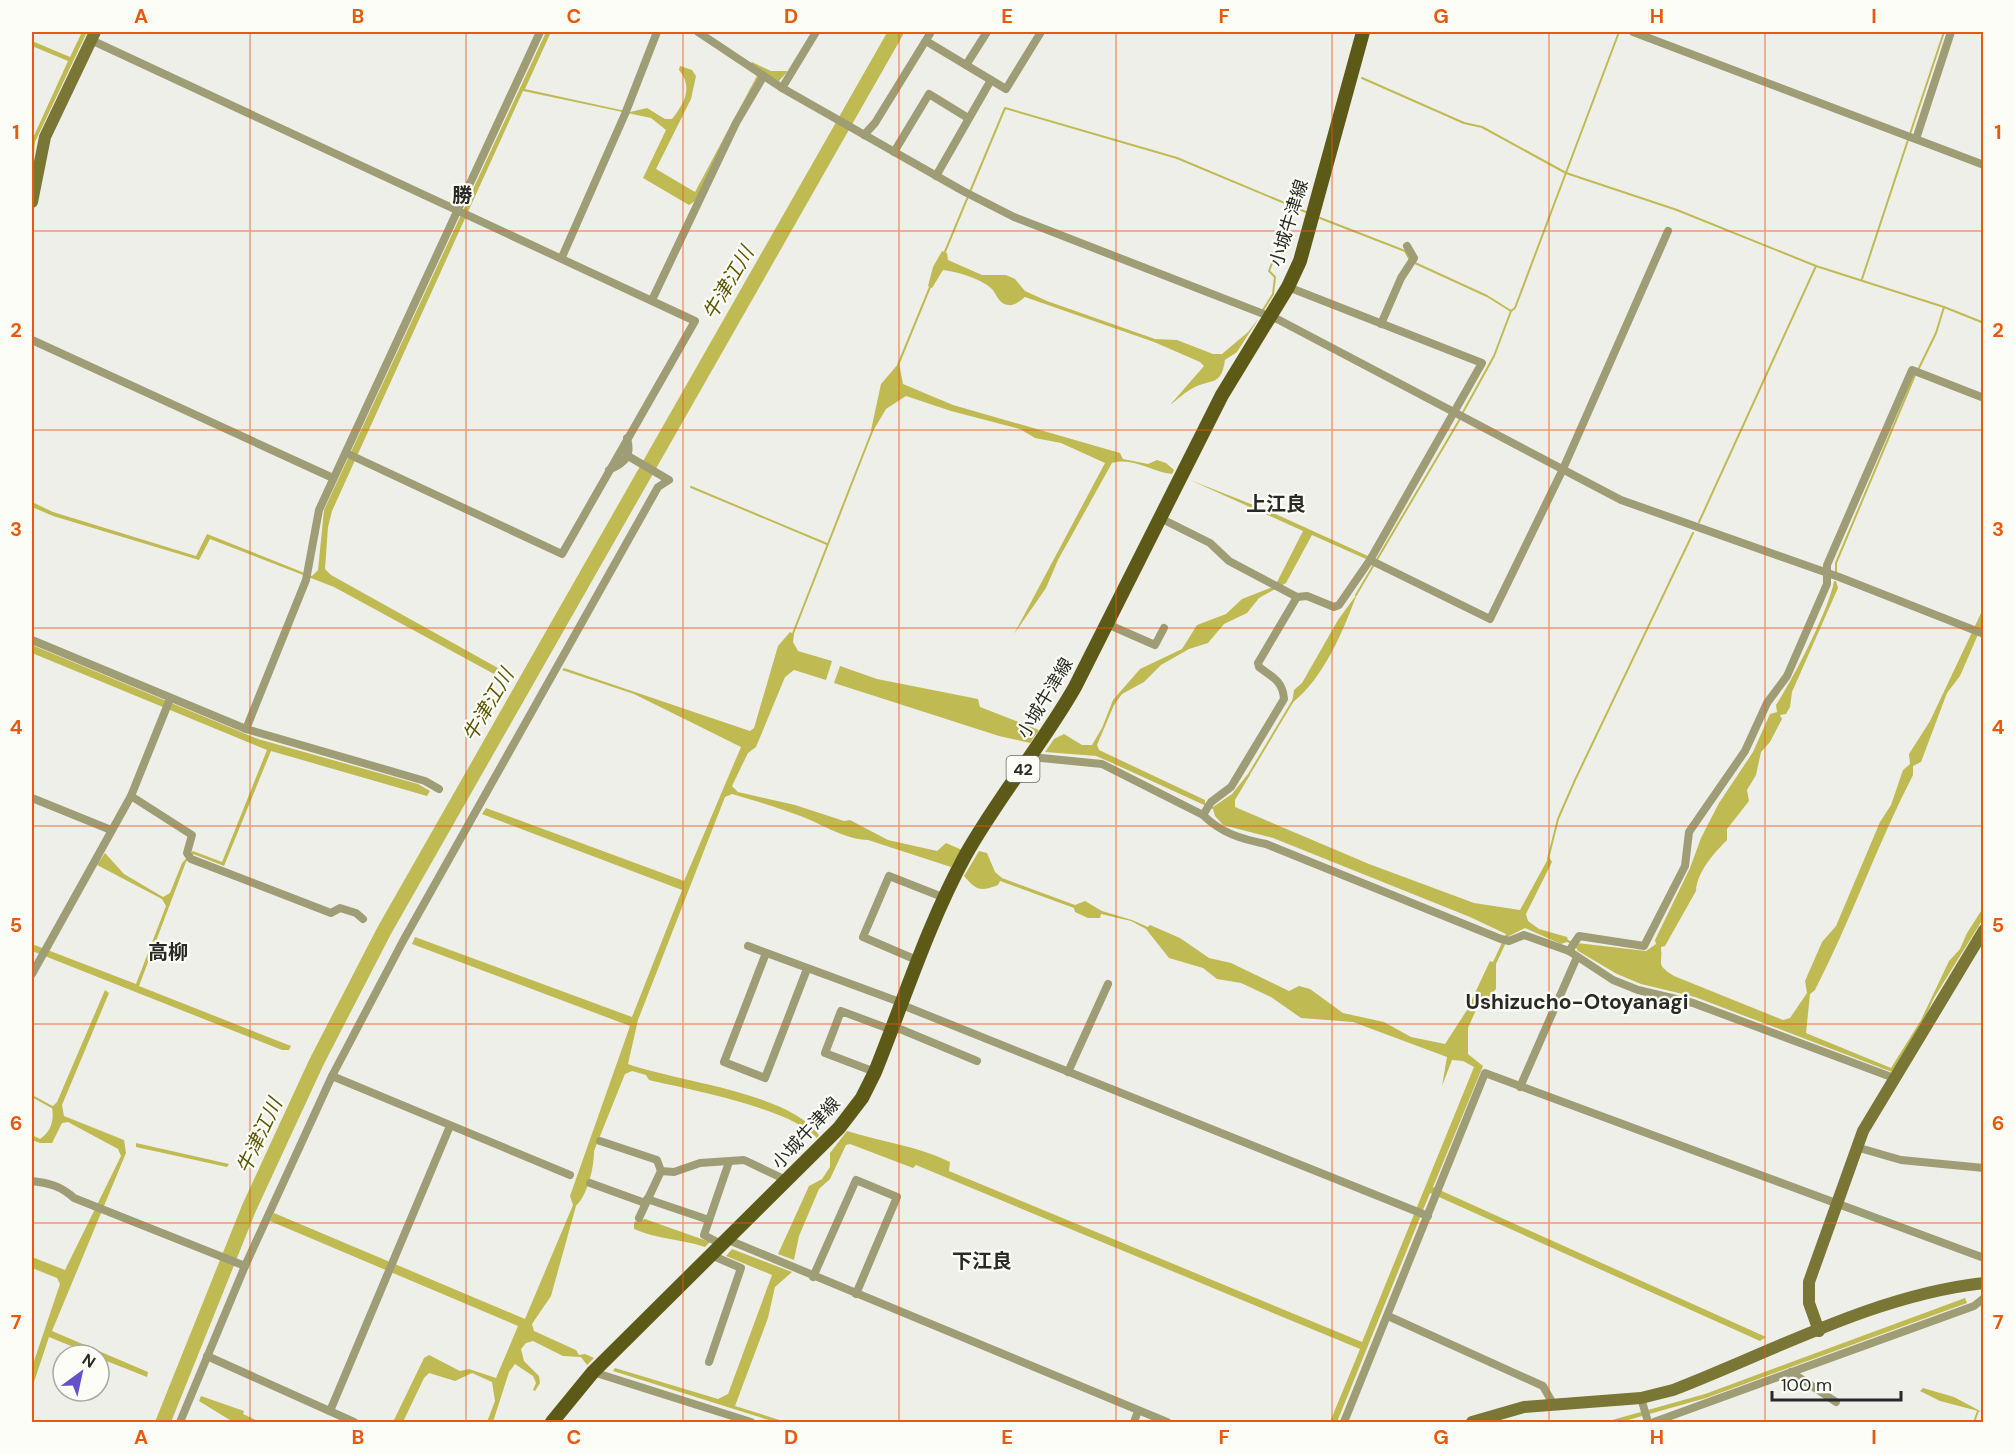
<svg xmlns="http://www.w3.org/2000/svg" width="2015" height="1454" font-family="'DM Sans','Noto Sans JP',sans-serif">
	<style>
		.water { fill: #c0ba52 }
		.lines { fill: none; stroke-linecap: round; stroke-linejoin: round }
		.stream { stroke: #c0ba52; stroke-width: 2 }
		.river { stroke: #c0ba52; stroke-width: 15 }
		.street { stroke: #9f9d75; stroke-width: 8 }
		.secondary { stroke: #7a7636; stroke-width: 12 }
		.primary { stroke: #5d5916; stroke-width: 14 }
		.grid { fill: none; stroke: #e8590c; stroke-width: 1.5; stroke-opacity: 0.55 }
		.labels { text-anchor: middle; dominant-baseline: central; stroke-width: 4.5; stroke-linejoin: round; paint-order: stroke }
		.shield { fill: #fdfdf7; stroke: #696965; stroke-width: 1.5 }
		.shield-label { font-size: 16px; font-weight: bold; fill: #292927 }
		.street-label { font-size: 18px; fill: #292927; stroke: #fdfdf7 }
		.neighbourhood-label { font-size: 20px; font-weight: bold; fill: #292927; stroke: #fdfdf7 }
		.water-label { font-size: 20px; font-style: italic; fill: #5c5703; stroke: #fdfdf7 }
		.quarter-label { font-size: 21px; font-weight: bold; fill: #292927; stroke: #fdfdf7 }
		.neatline { fill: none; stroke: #e8590c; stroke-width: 2 }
		.grid-label { font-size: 20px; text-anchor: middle; font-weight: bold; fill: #e8590c }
	</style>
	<rect width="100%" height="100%" fill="#efefea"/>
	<!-- water -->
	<g class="water">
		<path d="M82,32H87L35,142L32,176V140L68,61L32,46V41L70,57Z"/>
		<path d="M546,32H551L525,89L630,112L647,108L665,119H672C685,103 693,87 679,70L680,66L692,70L696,76L691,99L656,169L695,192L759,72L750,64L752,62L771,71H788L779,81L763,72L695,201L689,205L643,178L666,130L651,118L523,91L332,511L328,527L325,569L331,575L498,668L494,674L334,587L210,539L199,560L53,516L32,507V502L53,512L196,556L207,534L312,576L318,570L324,510Z"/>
		<path d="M942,251L947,253L948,260L982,275H1006L1015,279L1025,291L1047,301L1155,339L1177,340L1213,354H1222L1248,332L1259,318L1237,352L1225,360C1221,387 1212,378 1193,388C1185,392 1177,400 1170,405L1204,366L1200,362L1154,342L1025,297C1020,301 1014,306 1008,305C999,304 997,295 992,289C980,278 958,272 943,270L932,288L928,286L933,267Z"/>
		<path d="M899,363L903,384L953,405L1120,453L1123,459L1148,464L1157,460L1166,463L1174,470L1172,474C1151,472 1134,457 1112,463L1058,560L1046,588L1014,634L1105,463L1061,443L1035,438L1020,429L951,411L906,396L886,409L873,431L871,430L881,384Z"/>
		<path d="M1190,480L1271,512L1368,556L1366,559L1312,535L1286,583L1259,598L1247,613L1224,624L1208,643L1189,649L1161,665L1144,682L1122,694L1114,705L1097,745L1099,750L1205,800V803L1213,807L1232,794L1248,774L1250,775L1235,800V807L1369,864L1474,903L1520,910L1549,857L1552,862L1526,914L1528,921L1539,929L1567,937L1568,940L1577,943L1646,951L1656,944L1655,940L1690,868L1701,838L1719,803L1753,752L1770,714L1777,712L1776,705C1793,679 1829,610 1834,581H1836L1838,588L1792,692L1790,707L1786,714L1780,715L1782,719L1770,742L1761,752L1756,775L1747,790L1749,801L1727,829V840C1714,853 1697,872 1696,891L1665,946L1661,947C1663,965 1655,964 1674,976L1783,1020L1790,1018L1807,993L1805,981L1822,942L1836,926L1880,822L1891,805L1903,770L1910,764L1909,754L1930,721L1983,609V623L1960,676L1947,693L1921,762L1913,766V775C1877,845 1851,920 1815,990L1810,994L1806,1033L1891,1068L1921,1020L1949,961L1960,949L1967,933L1983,908V919L1934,998L1924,1020L1892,1072L1695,997L1641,984L1617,974L1578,951L1575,946L1567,942L1561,944L1525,928L1509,936L1496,964V989L1476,1010L1468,1028V1054L1483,1066L1433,1187L1766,1337L1760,1341L1430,1193L1337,1422H1330L1360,1349L916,1165L913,1168L850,1144L846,1145L830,1179L819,1189L799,1236L794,1260L778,1254L809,1186L822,1179L830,1167V1153L847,1131C882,1142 918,1146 950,1162L949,1171L1362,1342L1474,1067L1463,1061L1452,1060L1442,1086L1447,1057L1353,1022L1301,1018L1271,997L1241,983L1217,979L1203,968L1169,958L1146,929L1131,921L1101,914L1100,918H1088L1075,912L1074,908L1000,881L998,885C980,892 976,890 964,876L979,851L987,853L995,872L1002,878L1075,905L1085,901L1102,911L1132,920L1148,927L1150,925L1180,938L1209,958L1231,963L1289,991L1299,986L1310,989L1343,1013L1384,1022L1411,1037L1445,1044L1467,1010L1490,961L1493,962L1506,934L1470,917L1273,838L1223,825L1215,816L1213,809L1110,762L1096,756L1045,752L1054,739L1064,734L1082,745H1092L1102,728L1113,700L1140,669L1182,649L1197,625L1226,614L1242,599L1275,586L1303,531Z"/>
		<path d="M1357,594C1343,631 1324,678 1292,703L1294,690L1302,683L1338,620Z"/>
		<path d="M790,632L794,634L793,642L798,651L832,661L826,680L794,670L785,677L756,747L748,753L732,786L738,792L795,805L844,821L850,820L888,840L937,851L946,843L962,850L951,867L868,840C847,840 823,825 803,817C780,808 756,801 732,794L725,797L638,1020L628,1064C678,1082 788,1092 819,1135L817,1138C790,1108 691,1090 649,1080L646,1075L632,1071L625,1074L594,1151C594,1168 588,1194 576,1206L551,1296L532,1324L534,1331L576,1350L579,1355L585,1354L594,1358L587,1365L581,1357L563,1356L533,1341L526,1343L521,1349L524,1361L539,1376L540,1383L535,1391L533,1390L536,1383L533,1376L515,1364L509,1372L493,1422H487L495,1401L492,1382L472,1373L455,1381L429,1373L424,1378L403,1422H393L424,1358L429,1355L460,1371L469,1369L496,1378L518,1326L270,1221L274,1213L525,1319L573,1205L570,1196L630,1026L412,944L415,937L632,1017L682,890L482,814L486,808L684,881L741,747L634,694L562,670L564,668L750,731L754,728L778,646Z"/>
		<path d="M32,645L258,739L418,784L430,791L427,796L271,751L224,866L193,854L186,862L139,986L291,1046L289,1050H282L32,951V944L136,984L166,906L162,899L97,865L105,853L124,874L163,897L170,893L182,863L193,851L222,862L267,750L32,653Z"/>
		<path d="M840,666L877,679L978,699L980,707L1039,730L1030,743L999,736L834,683Z"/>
		<path d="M105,990L109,993L62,1105L64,1116L124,1140L126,1153L52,1331L148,1372L147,1377L99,1358V1355H93L49,1337L32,1388V1367L60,1284L57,1278L32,1268V1257L65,1270L121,1156L118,1149L68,1122L62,1123L52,1143H40L32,1140V1135L40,1139C52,1131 54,1120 52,1107L57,1102Z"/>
		<path d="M136,1143L229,1164L227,1167L136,1147Z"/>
		<path d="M645,1219L710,1242L705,1247C681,1239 656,1239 634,1229V1222Z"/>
		<path d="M732,1249L792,1272L775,1287L768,1318L735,1406L786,1422H775L613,1371L615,1368L718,1399L728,1394L772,1275L726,1256Z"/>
		<path d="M1965,1298L1967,1303L1706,1398L1621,1422H1605L1705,1394Z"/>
		<path d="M1923,1388L1954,1397L1982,1412L1940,1401L1920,1391Z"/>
		<path d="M201,1396L244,1411L243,1414L260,1422H233L199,1401Z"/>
	</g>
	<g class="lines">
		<!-- stream -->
		<g class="stream">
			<path d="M1362,78L1464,123L1482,127L1566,173L1677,210L1816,266L1944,307L1984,323"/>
			<path d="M1910,134L1944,32"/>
			<path d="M1320,218L1405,251L1410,260"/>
			<path d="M944,254L1005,108L1177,158L1306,212"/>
			<path d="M1415,263L1487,296L1511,311"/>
			<path d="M1862,279L1908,140"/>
			<path d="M1263,310L1273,294L1275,277L1269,271L1293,207"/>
			<path d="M898,365L930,287"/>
			<path d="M1918,370L1936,333L1944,307"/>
			<path d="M1462,414L1494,356L1511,311L1515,308L1619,32"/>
			<path d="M691,487L827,544"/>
			<path d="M1699,522L1816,266"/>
			<path d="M1836,573V563L1915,375"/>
			<path d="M1356,595L1460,419"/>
			<path d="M792,636L873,429"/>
			<path d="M1248,776L1294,699"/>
			<path d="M1548,859L1558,819L1575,780L1693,533"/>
			<path d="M32,1096L52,1107"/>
			<path d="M1974,1422L1978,1411"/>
		</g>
		<!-- river -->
		<path class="river" d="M163,1422L249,1208L316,1063L384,931L896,32"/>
		<!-- street -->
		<g class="street">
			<path d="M698,32L782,88L963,191L1014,217L1279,320L1621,500L1839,577L1984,634"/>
			<path d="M1633,32L1984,165"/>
			<path d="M91,40L695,321L562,554L346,453"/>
			<path d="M926,41L1006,89L1041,32"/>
			<path d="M966,65L987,32"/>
			<path d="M782,88L816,32"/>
			<path d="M864,135L875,123L931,32"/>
			<path d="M1916,139L1951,32"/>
			<path d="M894,152L929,94L968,118"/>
			<path d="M936,176L991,80"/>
			<path d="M562,257L625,114L657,32"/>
			<path d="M652,300L736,123L763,77"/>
			<path d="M1381,324L1401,278L1414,258L1407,246"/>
			<path d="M32,340L333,478"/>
			<path d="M609,470C626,462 632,456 627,438"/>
			<path d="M1160,518L1210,543L1229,561L1297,597L1307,596L1334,607L1339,605L1370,560L1482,363L1288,287"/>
			<path d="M1370,560L1490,619L1563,469L1668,231"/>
			<path d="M1107,624L1155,645L1164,628"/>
			<path d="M32,640L246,729L425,781L439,789"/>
			<path d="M246,729L306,580L319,510L540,32"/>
			<path d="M1031,757L1102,764L1203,815L1211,802L1231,787L1284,699C1283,681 1272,677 1259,667L1258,663L1297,597"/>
			<path d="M131,796L192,835L187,853L191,859L331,913L340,908L356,913L363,919"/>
			<path d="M32,798L111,830"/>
			<path d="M1203,815C1221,833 1241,839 1266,844L1501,939L1509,941L1524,935L1569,951"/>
			<path d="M748,946L897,1001L902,1005L1428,1216"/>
			<path d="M766,953L724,1062L765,1078L807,969"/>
			<path d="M919,961L863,937L889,876L945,898"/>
			<path d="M32,974L131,796L170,699"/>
			<path d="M875,1072L825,1053L841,1011L892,1030L900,1029L977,1061"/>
			<path d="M1068,1072L1108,984"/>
			<path d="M332,1076L570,1175"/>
			<path d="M1894,1078L1693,1003L1638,990L1613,980L1569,951L1579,936L1644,946L1685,866L1689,832L1745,751L1767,703L1787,676L1827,584V565L1912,370L1984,398"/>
			<path d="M1520,1087L1577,957"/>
			<path d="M600,1141L657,1160L661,1171L674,1172L700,1163L744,1160L786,1180"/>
			<path d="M1856,1147L1901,1160L1984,1168"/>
			<path d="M32,1181C49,1183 61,1186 74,1198L245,1266"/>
			<path d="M590,1183L645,1203"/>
			<path d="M647,1199L709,1220"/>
			<path d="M639,1218L661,1171"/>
			<path d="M726,1239L1167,1422"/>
			<path d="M721,1244L704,1235L729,1162"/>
			<path d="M813,1277L856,1180L897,1197L856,1294"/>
			<path d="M1388,1316L1543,1386L1552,1402"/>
			<path d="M207,1356L354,1422"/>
			<path d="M709,1362L741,1268L711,1255"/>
			<path d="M593,1372L751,1422"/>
			<path d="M1791,1372L1836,1402"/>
			<path d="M1641,1398L1648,1422"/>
			<path d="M330,1411L450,1126"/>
			<path d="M180,1422L245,1266L332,1076L403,941L658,487L669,480L628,456"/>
			<path d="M1134,1422L1138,1411"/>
			<path d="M1344,1422L1485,1073L1984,1258"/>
			<path d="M1654,1422L1974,1306L1984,1298"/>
		</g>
		<!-- secondary -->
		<g class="secondary">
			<path d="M32,202L45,137L95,32"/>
			<path d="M1819,1331L1809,1303V1282L1863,1131L1984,930"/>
			<path d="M1472,1422L1524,1407L1641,1398L1673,1390C1774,1351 1875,1295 1984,1283"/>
		</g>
		<!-- primary -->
		<path class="primary" d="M552,1422L593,1372L839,1128L862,1098L875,1072C904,1000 928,924 965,856C998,797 1042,745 1075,687L1222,395L1288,287L1300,261L1363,32"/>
	</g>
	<!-- grid -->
	<path class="grid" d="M250,32V1422M466,32V1422M683,32V1422M899,32V1422M1116,32V1422M1332,32V1422M1549,32V1422M1765,32V1422M32,231H1984M32,430H1984M32,628H1984M32,826H1984M32,1024H1984M32,1223H1984"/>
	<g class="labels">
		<!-- shield labels -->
		<rect class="shield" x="1006.5" y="756" width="33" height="26" rx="4.5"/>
		<g class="shield-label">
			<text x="1023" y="769">42</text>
		</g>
		<!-- street labels -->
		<g class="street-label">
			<text transform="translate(1289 223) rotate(-73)">小城牛津線</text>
			<text transform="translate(1045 698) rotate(-59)">小城牛津線</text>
			<text transform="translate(806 1133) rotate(-47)">小城牛津線</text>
		</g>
		<!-- neighbourhood labels -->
		<g class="neighbourhood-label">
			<text x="462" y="195">勝</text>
			<text x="1276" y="504">上江良</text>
			<text x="168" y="952">高柳</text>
			<text x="982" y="1261">下江良</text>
		</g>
		<!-- water labels -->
		<g class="water-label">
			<text transform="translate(728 283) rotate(-60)">牛津江川</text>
			<text transform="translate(488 705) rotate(-60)">牛津江川</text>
			<text transform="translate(259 1136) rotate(-65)">牛津江川</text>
		</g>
		<!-- quarter labels -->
		<g class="quarter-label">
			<text x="1577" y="1002">Ushizucho-Otoyanagi</text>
		</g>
	</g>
	<!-- border -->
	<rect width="2015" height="1454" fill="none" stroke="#fdfdf7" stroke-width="66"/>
	<!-- north arrow -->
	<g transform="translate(81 1373) rotate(33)"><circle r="28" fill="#fdfdf7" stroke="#a8a8a4" stroke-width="1.5"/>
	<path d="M0-4.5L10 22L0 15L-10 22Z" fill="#6552cb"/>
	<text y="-9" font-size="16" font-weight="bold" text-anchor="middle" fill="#292927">N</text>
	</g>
	<!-- scale -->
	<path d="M1772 1391v9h129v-9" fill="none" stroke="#292927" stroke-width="3"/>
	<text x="1781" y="1391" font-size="18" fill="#292927" stroke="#fdfdf7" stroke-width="4.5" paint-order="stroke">100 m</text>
	<rect x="33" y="33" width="1949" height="1388" class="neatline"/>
	<g class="grid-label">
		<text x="141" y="23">A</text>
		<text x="358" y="23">B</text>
		<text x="574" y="23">C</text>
		<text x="791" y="23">D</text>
		<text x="1007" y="23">E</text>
		<text x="1224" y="23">F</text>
		<text x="1441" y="23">G</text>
		<text x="1657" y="23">H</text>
		<text x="1874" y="23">I</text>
		<text x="16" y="139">1</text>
		<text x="1998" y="139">1</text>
		<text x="16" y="337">2</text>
		<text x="1998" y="337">2</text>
		<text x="16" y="536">3</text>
		<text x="1998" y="536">3</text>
		<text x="16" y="734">4</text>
		<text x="1998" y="734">4</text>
		<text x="16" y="932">5</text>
		<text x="1998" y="932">5</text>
		<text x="16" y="1130">6</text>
		<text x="1998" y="1130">6</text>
		<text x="16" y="1329">7</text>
		<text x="1998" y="1329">7</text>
		<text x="141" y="1444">A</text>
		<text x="358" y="1444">B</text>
		<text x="574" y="1444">C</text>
		<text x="791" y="1444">D</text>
		<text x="1007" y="1444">E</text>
		<text x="1224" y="1444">F</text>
		<text x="1441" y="1444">G</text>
		<text x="1657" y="1444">H</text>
		<text x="1874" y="1444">I</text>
	</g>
</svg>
